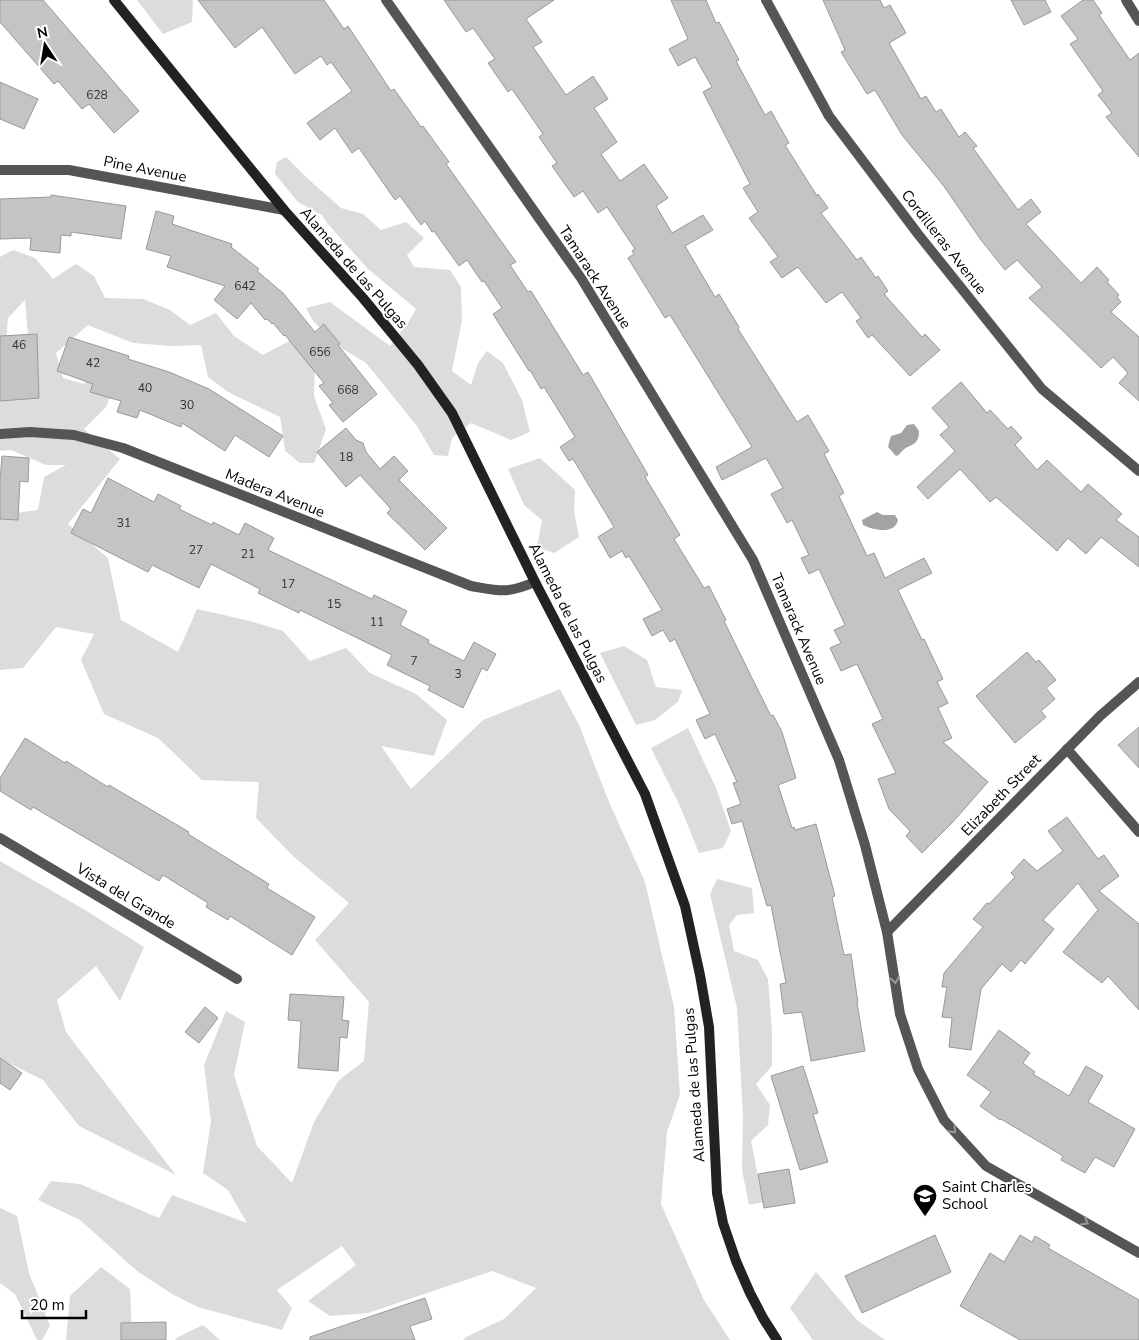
<svg xmlns="http://www.w3.org/2000/svg" width="1139" height="1340" font-family="'Nunito Sans',sans-serif">
	<style>
		.green { fill: #dcdcdc }
		.water { fill: #a3a3a3 }
		.building { fill: #c4c4c4; stroke: #999 }
		.lines { fill: none; stroke-linecap: round; stroke-linejoin: round }
		.minor { stroke: #555; stroke-width: 10 }
		.secondary { stroke: #222; stroke-width: 10 }
		.oneway { stroke: #999 }
		.labels { text-anchor: middle; dominant-baseline: central; stroke-width: 4; stroke-linejoin: round; paint-order: stroke }
		.number-label { font-size: 12px; fill: #313131 }
		.street-label { font-size: 15px; fill: #000; stroke: #fff }
		.poi-label { font-size: 15px; fill: #000; stroke: #fff; text-anchor: start }
	</style>
	<rect width="100%" height="100%" fill="#fff"/>
	<!-- green -->
	<g class="green">
		<path d="M137,0H193L192,22L163,34Z"/>
		<path d="M286,157L307,178L341,208L363,214L381,230L406,222L424,238L407,255L414,267L450,270L461,287L462,321L452,371L471,385L478,363L487,351L503,363L522,400L530,432L511,440L471,423L452,438L448,456L434,455L417,426L366,363L343,349L313,321L306,308L330,302L390,346L408,323L416,309L367,268L327,223L322,215L298,202L275,174L277,162Z"/>
		<path d="M13,250L35,258L53,279L76,264L94,276L105,298L143,299L170,310L190,325L216,313L234,336L263,355L293,339L315,361L314,396L326,429L314,463H300L285,451L280,417L228,392L208,377L201,345L171,346L133,343L88,325L56,353L63,378L84,384L94,369L118,376L106,407L84,429L120,459L68,524L108,558L121,620L178,652L197,609L250,621L283,631L310,661L346,648L370,673L416,694L447,720L434,756L381,746L411,789L483,720L560,689L579,725L609,802L645,882L674,1007L680,1095L667,1132L661,1204L704,1300L730,1340H463L466,1337L504,1319L536,1288L492,1271L368,1313L330,1316L308,1301L356,1265L342,1246L277,1290L292,1308L282,1330L198,1307L172,1294L137,1271L80,1220L38,1200L51,1181L80,1184L159,1218L172,1195L247,1223L228,1190L203,1173L211,1121L204,1065L226,1011L245,1022L234,1075L257,1146L292,1183L314,1122L339,1080L364,1061L369,1002L315,940L349,903L294,857L256,818L259,782L202,780L158,738L104,714L81,660L94,634L56,627L23,668L0,670V515L38,510L44,477L66,465H46L11,450L0,451V389L39,388V366L29,347L25,300L8,318L5,356L0,359V257Z"/>
		<path d="M540,458L575,490L574,511L579,537L554,553L537,547L542,520L524,505L508,469Z"/>
		<path d="M624,646L647,660L656,687L682,690L678,702L655,720L636,725L600,653Z"/>
		<path d="M688,728L716,788L731,831L723,848L699,853L680,806L651,748Z"/>
		<path d="M0,861L85,910L144,947L120,1001L96,966L57,1000L66,1032L176,1175L79,1126L43,1080L0,1059Z"/>
		<path d="M717,879L752,888L754,913L737,915L729,925L734,951L758,960L768,979L772,1032V1066L756,1084L770,1105L768,1125L751,1141L763,1202L749,1205L742,1170L743,1116L737,1008L710,894Z"/>
		<path d="M0,1208L17,1216L29,1273L50,1326L42,1340H37L15,1294L0,1283Z"/>
		<path d="M101,1267L130,1289L132,1335L128,1340H66L70,1296Z"/>
		<path d="M816,1272L857,1320L885,1340H813L790,1308Z"/>
		<path d="M203,1325L220,1340H175L176,1338Z"/>
	</g>
	<!-- water -->
	<g class="water">
		<path d="M914,424L919,431C919,449 907,442 899,455L896,456L888,447L891,436L901,433L907,425Z"/>
		<path d="M877,512L883,515H895L898,520C895,535 873,530 863,525L862,520Z"/>
	</g>
	<!-- building -->
	<g class="building">
		<path d="M0,0H43L139,111L114,133L89,104L82,109L58,81L54,84L0,22Z"/>
		<path d="M198,0H324L344,29L348,26L391,91L394,89L421,127L423,126L449,162L446,164L516,262L510,265L528,292L531,291L583,375L588,372L648,475L645,477L680,535L674,539L704,588L709,586L726,620L724,621L750,674L771,716L773,715L782,732L796,778L778,785L792,828L794,827L795,830L816,824L835,896L832,897L844,955L851,954L858,1003H857L865,1051L811,1061L802,1012L784,1014L780,984L786,983L771,905L767,906L742,821L732,824L727,809L741,804L733,783L737,782L715,734L705,739L696,720L710,714L675,639L670,642L663,630L652,636L643,619L662,610L629,556L626,558L622,551L610,558L598,537L614,527L573,459L569,461L560,447L575,437L544,387L541,389L530,370L529,371L493,314L502,308L484,281L482,282L467,260L459,266L434,231L432,232L425,221L421,225L400,196L395,200L359,148L352,153L335,128L320,140L307,123L352,91L331,62L327,65L321,56L295,74L262,27L235,48Z"/>
		<path d="M444,0H554L526,19L542,42L533,47L566,95L593,76L608,99L594,108L617,142L601,154L620,181L644,164L668,198L656,206L672,233L703,215L713,230L685,246L715,297L719,294L739,327L738,329L797,422L808,415L829,451L824,454L844,493L839,496L867,556L874,553L885,578L924,558L932,573L898,590L922,640L924,639L943,679L937,682L948,703L938,708L952,738L943,742L988,782L951,824L922,853L906,836L910,831L889,809L878,779L896,773L872,724L883,719L857,664L841,671L830,648L841,643L834,630L845,625L819,569L809,574L801,558L809,555L792,520L787,523L771,494L783,488L766,458L722,480L716,467L752,447L670,315L665,318L628,258L634,254L632,251L635,249L607,207L598,213L583,191L574,197L552,166L557,163L539,137L543,134L512,89L508,92L488,63L495,59L473,28L466,32Z"/>
		<path d="M671,0H706L716,23L719,22L739,60L736,61L765,115L771,111L789,143L785,145L817,196L818,194L828,208L821,213L857,260L861,257L876,278L878,276L888,291L884,294L922,337L925,334L940,350L910,376L872,335L868,338L856,321L861,318L842,292L826,303L798,267L782,278L770,262L778,257L749,218L758,212L743,188L750,184L703,92L712,87L695,57L678,66L669,49L688,39Z"/>
		<path d="M823,0H880L884,8L890,5L906,33L889,43L921,99L926,96L936,112L941,109L959,137L965,132L977,146L973,148L1018,210L1031,199L1041,212L1026,224L1081,283L1097,267L1109,280L1107,282L1119,295L1117,297L1121,302L1111,312L1139,337V401L1119,383L1128,373L1113,357L1101,368L1029,298L1042,287L1017,260L1005,270L981,240L943,185L902,135L875,90L867,94L841,52L845,50Z"/>
		<path d="M1011,0H1045L1051,12L1024,25Z"/>
		<path d="M1083,0H1093L1102,13L1099,15L1130,60L1139,53V157L1106,117L1112,113L1098,95L1103,91L1070,44L1078,39L1061,16Z"/>
		<path d="M0,82L38,99L24,129L0,119Z"/>
		<path d="M51,195L126,206L121,239L71,232V236L61,235L60,253L30,250L31,238L0,239V199L51,197Z"/>
		<path d="M156,211L174,216L172,224L232,244L231,247L259,269L257,271L283,293L315,332L324,324L340,344L338,345L377,394L343,422L329,405L333,403L319,386L324,383L285,335L284,336L273,323L272,324L267,319L265,320L251,303L237,319L214,300L225,286L167,267L171,256L146,249Z"/>
		<path d="M37,334L39,398L0,401V336Z"/>
		<path d="M69,337L129,356L128,359L169,372L209,389L283,436L269,457L235,435L225,451L182,423L181,427L140,410L137,418L117,412L121,401L90,392L93,384L57,371Z"/>
		<path d="M961,382L987,413L990,410L1008,429L1011,426L1022,438L1015,445L1037,470L1047,460L1081,492L1088,484L1122,514L1116,520L1139,537V567L1101,537L1086,554L1068,538L1057,551L996,497L990,502L960,469L928,499L917,487L955,451L940,435L949,427L932,408Z"/>
		<path d="M346,428L356,440L363,443L366,452L380,469L394,456L408,471L399,480L447,528L425,550L387,513L391,509L360,475L346,487L317,452Z"/>
		<path d="M2,456L29,458L28,482L20,481L18,520L0,519V480Z"/>
		<path d="M108,478L154,502L158,494L181,506L179,509L212,525L213,522L239,535L245,523L274,538L268,550L372,599L374,595L407,611L400,625L429,640L428,643L464,661L474,642L496,654L487,671L482,668L463,708L428,690L430,686L387,665L392,655L300,610L299,613L258,593L260,589L211,564L199,588L152,565L148,572L71,533L83,509L91,513Z"/>
		<path d="M1027,652L1036,662L1039,660L1056,680L1046,688L1055,699L1041,711L1046,717L1015,743L976,696Z"/>
		<path d="M1139,727V768L1118,745Z"/>
		<path d="M25,738L65,763L66,761L108,787L109,785L189,832L188,834L269,884L267,888L315,917L292,955L230,916L228,920L206,907L208,903L163,875L159,881L33,807L31,810L0,791V778Z"/>
		<path d="M1067,817L1098,859L1104,855L1119,876L1099,891L1139,924V1010L1108,976L1102,983L1063,952L1098,910L1078,883L1043,920L1054,929L1025,964L1021,960L1011,972L1002,964L981,989L971,1050L949,1047L952,1018L942,1017L947,987H942L944,973L983,927L973,919L987,903L989,904L1015,877L1011,873L1024,859L1037,871L1063,851L1048,831Z"/>
		<path d="M290,994L344,997L342,1020L349,1021L347,1038L340,1037L338,1071L298,1068L301,1021L288,1020Z"/>
		<path d="M205,1007L218,1018L199,1043L185,1032Z"/>
		<path d="M999,1030L1030,1053L1023,1063L1035,1072L1033,1074L1069,1096L1086,1066L1103,1076L1088,1102L1135,1129L1114,1167L1095,1157L1085,1173L1061,1160L1063,1156L1001,1119L1000,1120L980,1106L991,1092L967,1075Z"/>
		<path d="M0,1058L22,1073L10,1090L0,1083Z"/>
		<path d="M803,1066L818,1113L813,1114L828,1162L800,1170L771,1076Z"/>
		<path d="M789,1169L795,1203L764,1208L758,1174Z"/>
		<path d="M935,1235L951,1272L862,1313L845,1276Z"/>
		<path d="M1020,1235L1032,1242L1035,1236L1050,1245L1048,1248L1139,1300V1340H1020L960,1306L990,1253L1004,1262Z"/>
		<path d="M425,1298L432,1319L410,1326L415,1340H310V1337Z"/>
		<path d="M166,1322V1340H121V1323Z"/>
	</g>
	<g class="lines">
		<!-- minor -->
		<g class="minor">
			<path d="M386,0L581,278L753,560L839,760L865,845L887,932L900,1014L918,1069L944,1120L986,1166L1139,1253"/>
			<path d="M766,0L829,116L918,234L1042,389L1139,471"/>
			<path d="M1126,0L1139,21"/>
			<path d="M0,170H69L284,210"/>
			<path d="M0,434L30,432L74,435L123,448L471,586C501,591 506,594 535,582"/>
			<path d="M1067,749L1139,832"/>
			<path d="M0,838L237,979"/>
			<path d="M887,932L1100,716L1139,682"/>
		</g>
		<!-- secondary -->
		<path class="secondary" d="M114,0L284,210L363,298L418,365L452,413L535,582L645,794L685,906L700,975L709,1027L717,1193L723,1223L736,1261L750,1293L763,1318L777,1340"/>
	</g>
	<!-- one-way arrows -->
	<defs><path id="oneway-chevron" d="M-2-3.5L2.5 0L-2 3.5" fill="none" stroke-width="1.6" stroke-linecap="round" stroke-linejoin="round" transform="scale(1.25)"/></defs>
	<g class="oneway">
		<use href="#oneway-chevron" transform="translate(895 980) rotate(81)"/>
		<use href="#oneway-chevron" transform="translate(953 1130) rotate(47)"/>
		<use href="#oneway-chevron" transform="translate(1085 1222) rotate(30)"/>
	</g>
	<!-- icons -->
	<defs>
		<symbol id="school-pin" viewBox="-11 -11 22 30"><path d="M0 17L-7.5 6A9.5 9.5 0 1 1 7.5 6Z" fill="#000" stroke="#fff"/><path d="M0-5L7-2L0 1L-7-2ZM-4 1L0 2.5L4 1V4Q0 6-4 4Z" fill="#fff"/></symbol>
	</defs>
	<g fill-rule="evenodd">
		<use href="#school-pin" x="911" y="1182" width="28" height="38"/>
	</g>
	<g class="labels">
		<!-- number labels -->
		<g class="number-label">
			<text x="97" y="95">628</text>
			<text x="245" y="286">642</text>
			<text x="19" y="345">46</text>
			<text x="320" y="352">656</text>
			<text x="93" y="363">42</text>
			<text x="145" y="388">40</text>
			<text x="348" y="390">668</text>
			<text x="187" y="405">30</text>
			<text x="346" y="457">18</text>
			<text x="124" y="523">31</text>
			<text x="196" y="550">27</text>
			<text x="248" y="554">21</text>
			<text x="288" y="584">17</text>
			<text x="334" y="604">15</text>
			<text x="377" y="622">11</text>
			<text x="414" y="661">7</text>
			<text x="458" y="674">3</text>
		</g>
		<!-- street labels -->
		<g class="street-label">
			<text transform="translate(145 169) rotate(11)">Pine Avenue</text>
			<text transform="translate(944 242) rotate(52)">Cordilleras Avenue</text>
			<text transform="translate(354 268) rotate(49)">Alameda de las Pulgas</text>
			<text transform="translate(595 277) rotate(57)">Tamarack Avenue</text>
			<text transform="translate(275 493) rotate(22)">Madera Avenue</text>
			<text transform="translate(568 613) rotate(63)">Alameda de las Pulgas</text>
			<text transform="translate(799 629) rotate(67)">Tamarack Avenue</text>
			<text transform="translate(1001 795) rotate(-46)">Elizabeth Street</text>
			<text transform="translate(126 896) rotate(31)">Vista del Grande</text>
			<text transform="translate(694 1085) rotate(-94)">Alameda de las Pulgas</text>
		</g>
		<!-- poi labels -->
		<g class="poi-label">
			<text x="942" y="1187">Saint Charles<tspan x="942" dy="17">School</tspan></text>
		</g>
	</g>
	<!-- north arrow -->
	<g transform="translate(45 45) rotate(348)" stroke="#ffffff" stroke-width="4" paint-order="stroke">
	<path d="M0-4L9 19L0 12L-9 19Z" fill="#000000"/>
	<text y="-8" font-size="14" font-weight="bold" text-anchor="middle" fill="#000000">N</text>
	</g>
	<!-- scale -->
	<path d="M22 1310v8h64v-8" fill="none" stroke="#000000" stroke-width="2.5"/>
	<text x="30" y="1310" font-size="15" fill="#000000" stroke="#ffffff" stroke-width="4" paint-order="stroke">20 m</text>
</svg>
